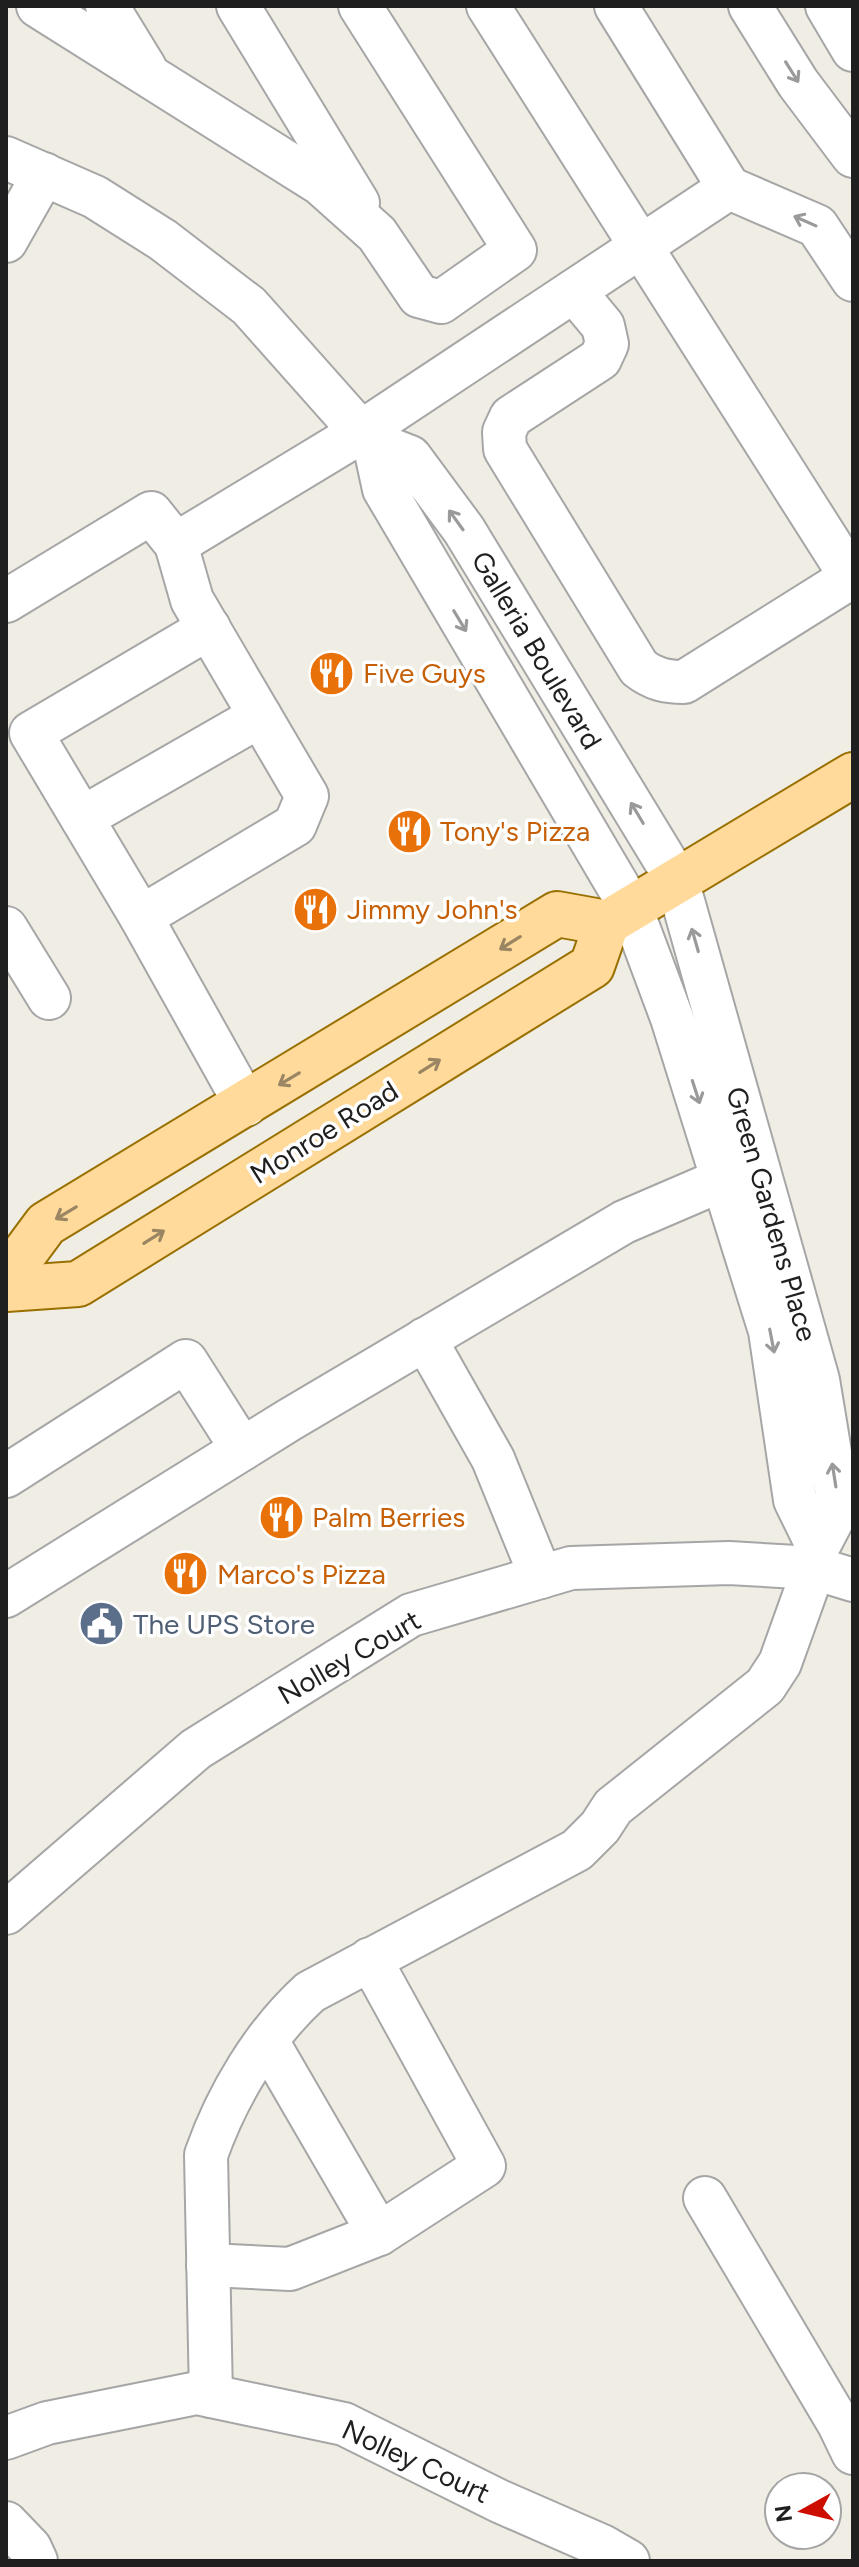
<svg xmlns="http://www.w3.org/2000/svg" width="859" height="2567" font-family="Figtree,sans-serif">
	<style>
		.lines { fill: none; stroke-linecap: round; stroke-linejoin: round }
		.minor-casing { stroke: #a6a6a6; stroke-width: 46 }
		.major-casing { stroke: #997000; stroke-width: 48 }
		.minor { stroke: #fff; stroke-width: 42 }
		.major { stroke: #ffda9a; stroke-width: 44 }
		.oneway { stroke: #9a9a9a }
		.oneway2 { stroke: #9a8663 }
		.labels { text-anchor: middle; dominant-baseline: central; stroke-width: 7; stroke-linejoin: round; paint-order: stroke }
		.street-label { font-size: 28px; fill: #1f1f1f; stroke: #fff }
		.food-label { font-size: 28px; fill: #c56008; stroke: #fff; text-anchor: start }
		.service-label { font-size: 28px; fill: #4e5e75; stroke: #fff; text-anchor: start }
	</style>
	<rect width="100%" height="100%" fill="#f0ede4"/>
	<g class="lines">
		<defs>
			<g id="minor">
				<path d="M38,6L321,184L377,234L419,296L441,302L515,250L360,6"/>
				<path d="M107,6L145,68"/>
				<path d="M238,6L358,203"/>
				<path d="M488,6L851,577"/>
				<path d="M750,6L798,83L853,156"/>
				<path d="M827,6L853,50"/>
				<path d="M6,158L95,197L163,240L249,306L361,432L374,443"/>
				<path d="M729,188L817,226L853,280"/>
				<path d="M6,241L44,174"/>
				<path d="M574,291L603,326L607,344L600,359L511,417L504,432L505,449L639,668C653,679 666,682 684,682L853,576"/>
				<path d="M6,601L151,513L176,544L361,432L729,188L616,6"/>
				<path d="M209,628L31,733L141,917L246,1105"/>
				<path d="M82,818L260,716"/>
				<path d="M141,917L295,825L307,796L192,600L176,544"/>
				<path d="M6,928L49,998"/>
				<path d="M425,1339L493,1459L541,1577"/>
				<path d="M6,1476L186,1361L242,1449"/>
				<path d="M6,1596L289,1420L624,1222L724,1179"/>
				<path d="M6,1913L196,1749L411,1615L571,1568L729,1563L814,1568L853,1580"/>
				<path d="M267,2041L379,2234"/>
				<path d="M705,2198L839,2424L853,2453"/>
				<path d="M208,2265L290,2269L379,2234L484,2166L370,1959"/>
				<path d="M211,2396L206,2155C227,2095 263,2035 310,1992L577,1850L600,1827L613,1807L765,1686L780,1663L814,1568L818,1547L839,1507L818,1380L677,880L464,530L410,457L374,443L384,489L631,908L672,1018L770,1331L795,1500L818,1547"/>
				<path d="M6,2438L47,2423L197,2393L211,2396L344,2424L499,2501L602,2546L628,2561"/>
				<path d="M6,2523L30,2548L36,2561"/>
			</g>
			<g id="major">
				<path d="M6,1278L46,1224L557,914L607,923"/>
				<path d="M6,1289L78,1284L592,966L607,923L853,775"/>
			</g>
		</defs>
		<!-- minor casing -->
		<use href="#minor" class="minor-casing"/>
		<!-- major casing -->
		<use href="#major" class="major-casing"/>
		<!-- minor -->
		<use href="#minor" class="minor"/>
		<!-- major -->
		<use href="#major" class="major"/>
	</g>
	<!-- one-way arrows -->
	<defs><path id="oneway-shaft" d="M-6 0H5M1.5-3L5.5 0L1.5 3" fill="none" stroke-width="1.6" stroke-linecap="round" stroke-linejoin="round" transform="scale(2)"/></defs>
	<g class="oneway">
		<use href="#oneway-shaft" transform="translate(792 72) rotate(58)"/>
		<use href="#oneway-shaft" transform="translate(805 221) rotate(-156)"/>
		<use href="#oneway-shaft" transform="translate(456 520) rotate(-126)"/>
		<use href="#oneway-shaft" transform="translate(460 621) rotate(59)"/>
		<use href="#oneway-shaft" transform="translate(637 813) rotate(-121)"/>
		<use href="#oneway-shaft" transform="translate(695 940) rotate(-106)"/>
		<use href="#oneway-shaft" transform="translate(696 1092) rotate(72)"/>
		<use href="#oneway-shaft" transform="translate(772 1341) rotate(79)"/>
		<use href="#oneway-shaft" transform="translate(834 1475) rotate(-99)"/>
	</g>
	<g class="oneway2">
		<use href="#oneway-shaft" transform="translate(510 943) rotate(148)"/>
		<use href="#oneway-shaft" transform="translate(430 1066) rotate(-32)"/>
		<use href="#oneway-shaft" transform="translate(289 1079) rotate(149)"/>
		<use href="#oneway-shaft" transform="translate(66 1213) rotate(149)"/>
		<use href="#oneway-shaft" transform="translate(154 1237) rotate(-32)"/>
	</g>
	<!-- icons -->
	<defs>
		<symbol id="restaurant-disc" viewBox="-11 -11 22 22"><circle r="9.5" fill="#e8710a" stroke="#fff"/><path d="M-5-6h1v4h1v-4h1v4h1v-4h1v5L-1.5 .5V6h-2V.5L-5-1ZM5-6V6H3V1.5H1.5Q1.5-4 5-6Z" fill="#fff"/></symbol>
		<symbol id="civic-disc" viewBox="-11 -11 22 22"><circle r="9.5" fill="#5c6f8a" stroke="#fff"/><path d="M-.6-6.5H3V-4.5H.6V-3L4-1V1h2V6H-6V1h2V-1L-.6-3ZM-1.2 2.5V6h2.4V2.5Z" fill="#fff"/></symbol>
	</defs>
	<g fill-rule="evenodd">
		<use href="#restaurant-disc" x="306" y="648" width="51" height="51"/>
		<use href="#restaurant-disc" x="384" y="806" width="51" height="51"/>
		<use href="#restaurant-disc" x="290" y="884" width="51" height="51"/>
		<use href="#restaurant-disc" x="256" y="1492" width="51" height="51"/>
		<use href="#restaurant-disc" x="160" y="1548" width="51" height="51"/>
		<use href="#civic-disc" x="76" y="1598" width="51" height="51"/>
	</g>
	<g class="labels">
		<!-- street labels -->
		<g class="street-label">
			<text transform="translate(537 650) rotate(59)">Galleria Boulevard</text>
			<text transform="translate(324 1132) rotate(-32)">Monroe Road</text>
			<text transform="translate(772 1214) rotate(74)">Green Gardens Place</text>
			<text transform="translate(349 1657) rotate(-30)">Nolley Court</text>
			<text transform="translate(416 2461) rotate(25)">Nolley Court</text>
		</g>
		<!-- food labels -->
		<g class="food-label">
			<text x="363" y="673">Five Guys</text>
			<text x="440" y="831">Tony's Pizza</text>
			<text x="347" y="909">Jimmy John's</text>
			<text x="312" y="1517">Palm Berries</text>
			<text x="217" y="1574">Marco's Pizza</text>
		</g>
		<!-- service labels -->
		<g class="service-label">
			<text x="133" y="1624">The UPS Store</text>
		</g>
	</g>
	<!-- border -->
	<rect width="859" height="2567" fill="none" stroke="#1f1f1f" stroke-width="16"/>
	<!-- north arrow -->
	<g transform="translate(803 2511) rotate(262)"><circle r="38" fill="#ffffff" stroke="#a5a5a5" stroke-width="2"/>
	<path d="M0-6L14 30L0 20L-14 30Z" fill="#cd0d00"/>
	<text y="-12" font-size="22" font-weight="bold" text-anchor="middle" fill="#1f1f1f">N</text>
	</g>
</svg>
